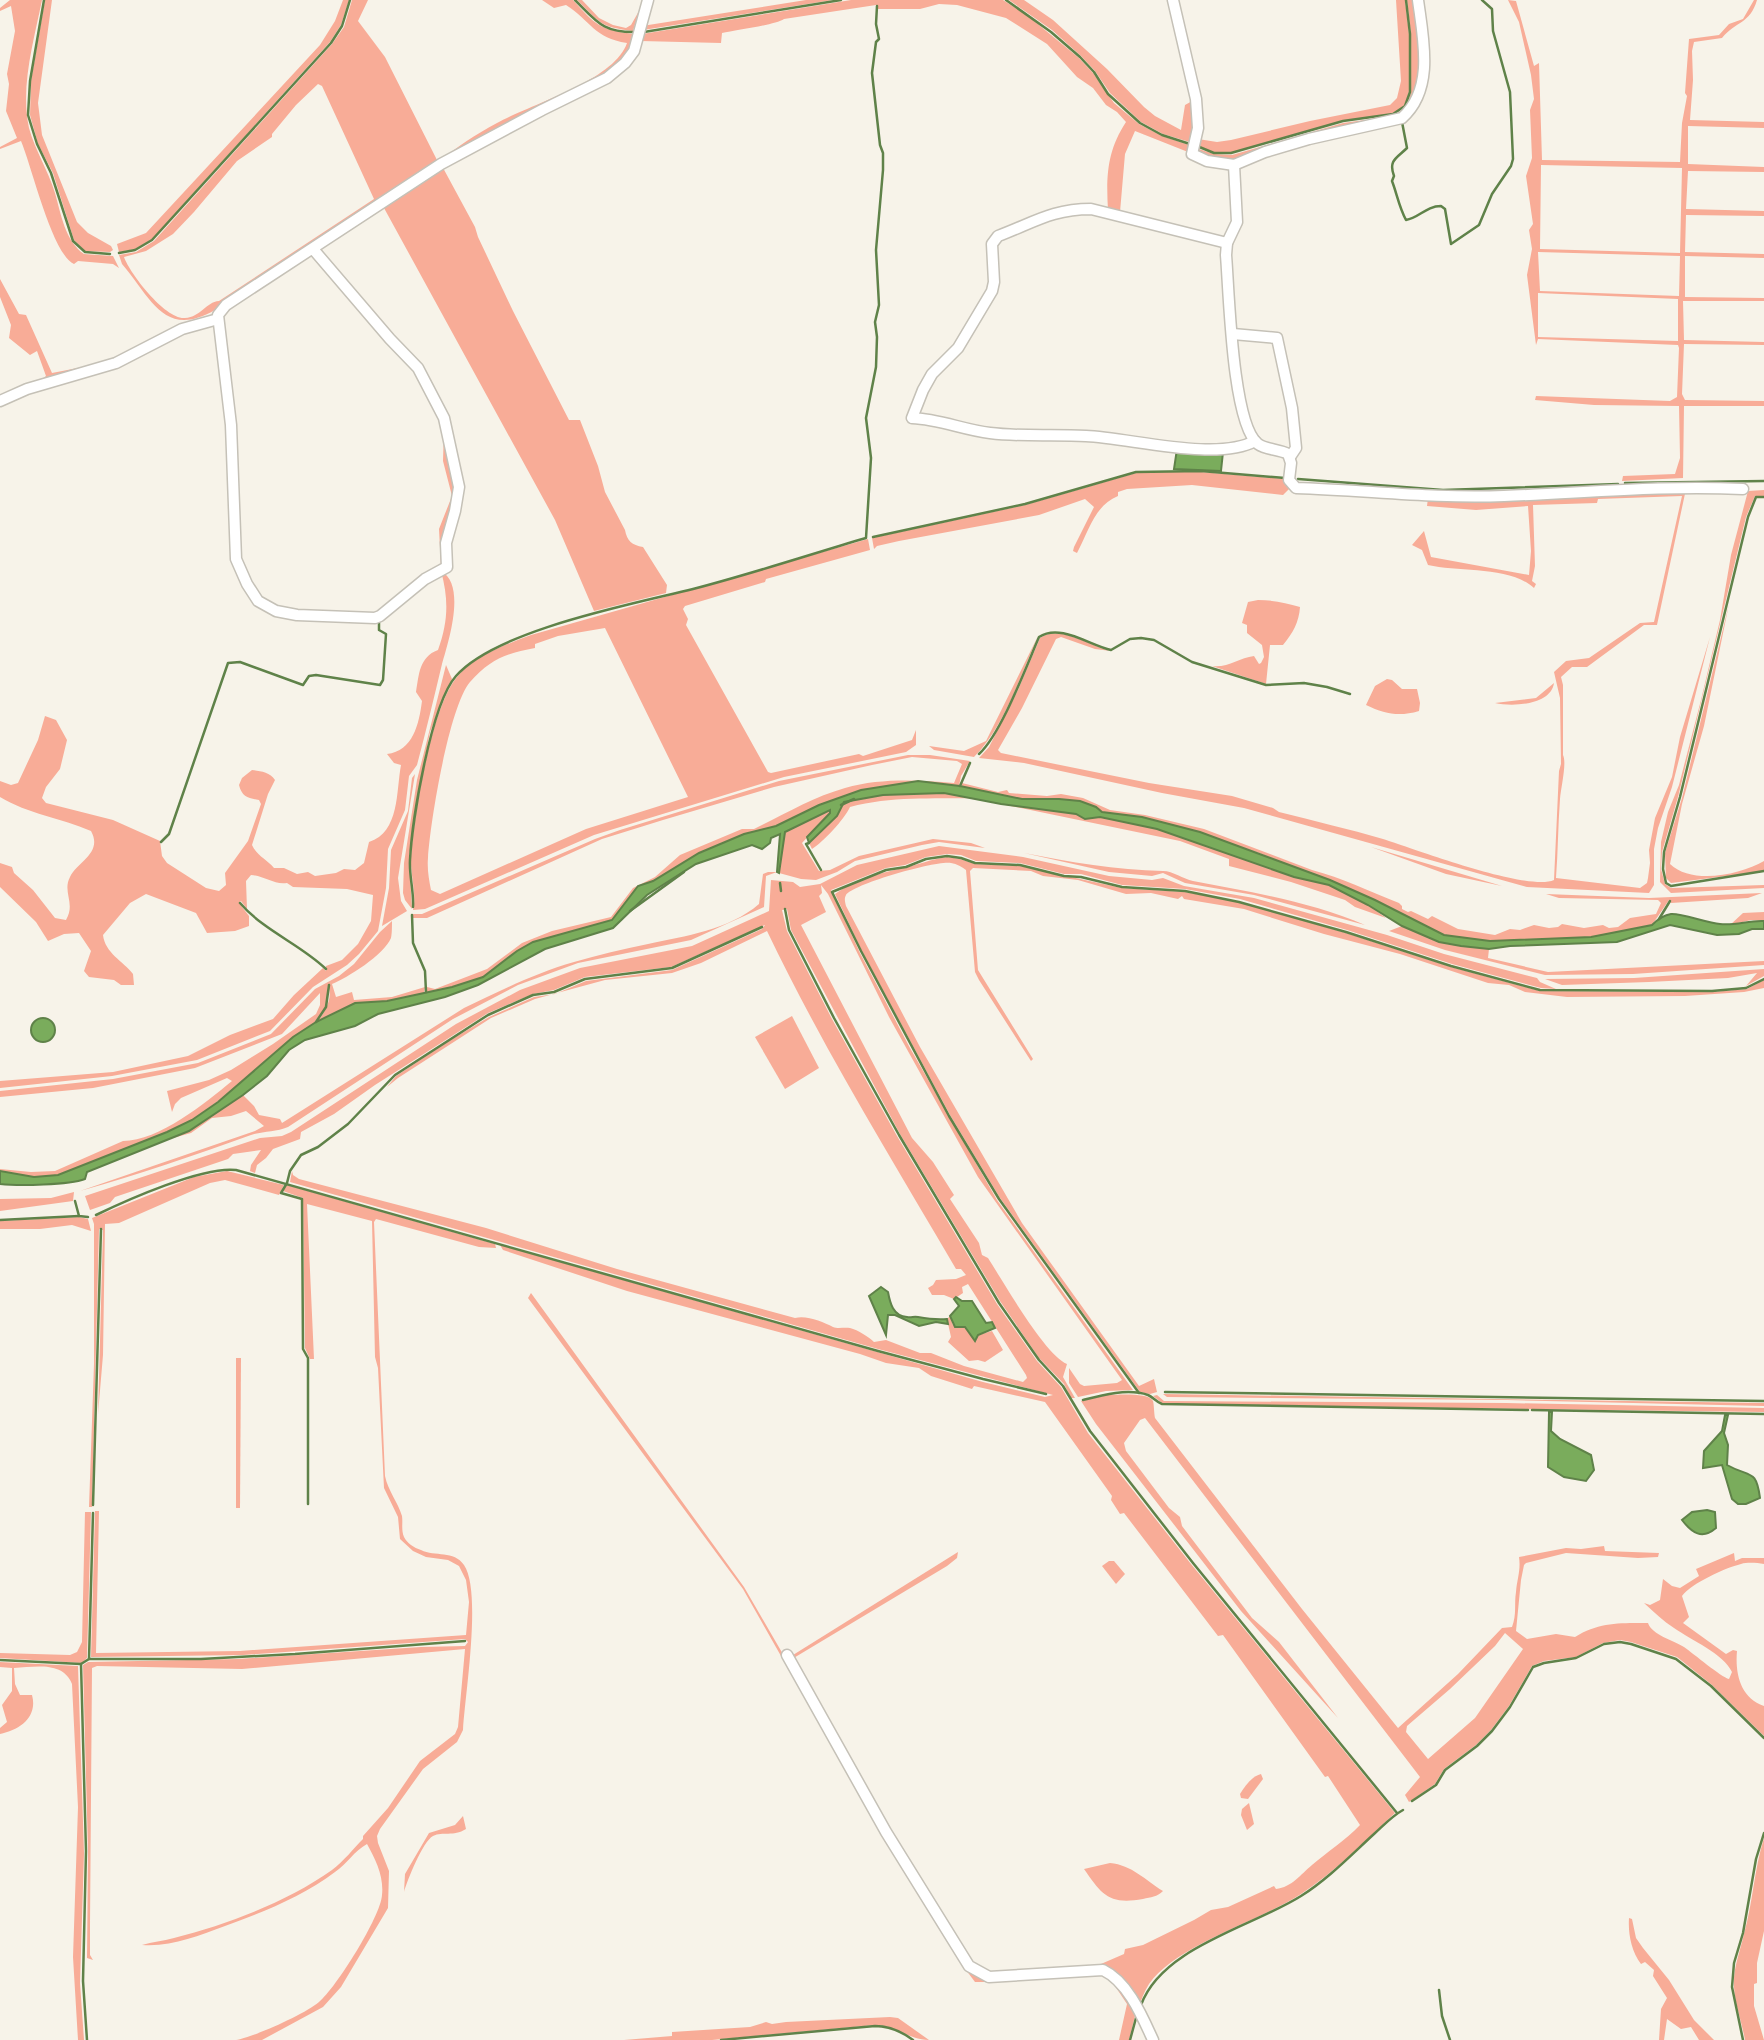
<svg xmlns="http://www.w3.org/2000/svg" width="1764" height="2040" font-family="'IBM Plex Sans',sans-serif">
	<style>
		.green { fill: #f8ac97; fill-rule: evenodd }
		.water { fill: #7aac5c; stroke: #5f8249; stroke-width: 2 }
		.lines { fill: none; stroke-linecap: round; stroke-linejoin: round }
		.stream { stroke: #5f8249; stroke-width: 2.5 }
		.street-casing { stroke: #c5c1b7; stroke-width: 13 }
		.street { stroke: #fff; stroke-width: 10 }
	</style>
	<rect width="100%" height="100%" fill="#f7f3e9"/>
	<!-- green -->
	<g class="green">
		<path d="M10,0H42C34,40 20,87 29,128C35,150 48,170 55,193C61,214 65,241 84,254L113,256L119,268L113,264L78,261L74,264C52,254 32,167 21,141L0,149V147L17,138L6,111L9,84L7,74L15,31L11,6L0,11V8Z"/>
		<path d="M45,0H52L38,103L42,135L77,222L88,233L111,246L113,250L110,252L85,251L74,240L53,173L38,144L30,115L31,81Z"/>
		<path d="M343,0H349L341,25L330,42L152,239L135,249L119,252L117,244L146,233L320,45L335,21Z"/>
		<path d="M352,0H368L358,21L385,57L438,162C457,147 476,134 497,123C531,104 614,81 627,43C594,38 591,21 566,5L554,8L542,0H573C596,25 598,29 633,34L628,53L616,68L529,113L215,310C164,339 152,299 122,264L119,255L136,252L154,241L332,44L344,27ZM318,84L322,86L374,199L219,301C206,302 201,317 185,318C166,320 130,274 124,257L146,251L173,234L194,212L237,161L272,137V134L296,105Z"/>
		<path d="M577,0H582L599,18L613,25L626,28L631,25L639,11L633,31C600,27 600,23 577,0Z"/>
		<path d="M806,0H833L643,30L642,26Z"/>
		<path d="M851,0H1003L1028,16L1079,58L1093,73L1114,103L1139,124L1162,136L1189,145L1188,152L1135,131L1125,154L1120,212L1108,210C1106,176 1107,151 1126,122L1117,112L1106,105L1093,88L1077,77L1047,44L1006,18L957,5L939,4L920,9H877L876,5L784,19C775,25 736,30 722,33L721,43L641,41L642,34Z"/>
		<path d="M1009,0H1024L1053,20L1107,69L1144,107L1155,116L1181,130L1185,105L1194,100L1193,143L1163,134L1141,122L1110,93L1095,71L1081,56L1052,30Z"/>
		<path d="M1396,0H1405L1409,34V92L1405,105L1393,114L1343,121L1231,153L1214,152L1197,146L1198,139L1217,142L1231,140L1310,121L1390,105L1397,98L1401,81Z"/>
		<path d="M1407,0H1416L1421,53L1420,86L1401,116L1233,164L1197,155L1196,148L1214,154L1232,155L1343,123L1394,116L1406,106L1411,93V34Z"/>
		<path d="M1508,0L1516,1L1534,66L1539,63L1542,160L1680,162L1682,123L1687,96L1685,93L1689,39L1719,35L1729,24L1743,19L1754,0H1757C1750,24 1736,21 1722,38L1694,42L1692,51L1693,80L1690,120L1764,122V128L1688,126V164L1764,167V172L1688,171L1686,209L1764,211V216L1686,215L1685,252L1764,254V258L1685,256V297L1764,298V301H1683L1684,340L1764,342V345L1684,344L1682,394L1685,400L1764,401V406H1684L1683,478L1622,481L1623,476L1675,474L1680,458L1679,406L1594,405L1535,400L1536,396L1670,401L1677,397L1679,348L1678,345L1538,339L1536,345L1527,275L1532,249L1529,230L1533,224L1526,176L1532,158L1530,110L1534,99L1531,75L1519,22ZM1541,165L1682,168L1680,253L1540,249ZM1538,252L1680,256L1679,296L1540,291ZM1538,293L1678,299V341L1538,337Z"/>
		<path d="M442,166L475,227L478,237L513,311L569,420H580L598,466L605,492L625,530C627,541 632,545 643,547L667,585L666,593L594,611L555,520L384,208H378Z"/>
		<path d="M0,279L19,314L26,315L52,373L93,365L98,368L41,380L46,376L37,351L30,355L9,338L11,325L0,297Z"/>
		<path d="M444,428L457,489L444,566L441,567L439,529L452,496L443,461Z"/>
		<path d="M1165,471L1201,472L1285,479L1290,488L1283,495L1192,485L1127,489L1118,492V496C1094,506 1089,531 1077,553L1073,551L1074,547L1094,507L1085,499L1039,515L899,541L877,546L874,549L872,538L1025,505L1136,473Z"/>
		<path d="M1686,489L1657,625H1644L1587,667H1572L1561,677L1563,685V755C1567,763 1561,787 1560,799C1558,825 1558,852 1556,878L1640,888L1647,883L1648,878L1650,863L1649,850L1655,818L1672,777L1680,737L1710,637L1672,787L1658,828L1654,849V885L1649,893L1527,887L1244,808L1162,793L1024,763L979,758L989,747L1018,690L1040,638C1060,624 1091,647 1111,651L1095,649L1061,637L1056,639L1022,708L998,750L1001,753L1149,783L1232,796L1273,808L1279,812C1314,821 1349,829 1383,839C1415,849 1528,892 1554,880L1559,771L1561,764L1560,698L1554,672L1566,661L1589,658L1640,623L1654,622L1682,496L1598,499L1597,503L1533,505L1535,566L1532,581L1536,584L1534,588C1510,566 1458,572 1428,565L1422,550L1412,545L1424,531L1431,557L1529,575L1531,551L1528,506L1476,510L1427,506L1428,498Z"/>
		<path d="M1764,490V496H1755L1746,517L1678,797L1662,852L1661,869L1665,884L1671,888L1764,885V888L1671,893L1660,882L1661,842L1668,812L1679,785L1701,700L1720,620L1731,555L1748,491Z"/>
		<path d="M868,539L870,550L766,579L765,582L685,606L683,609L688,619L686,625L768,772L771,773L859,754L863,756L912,740L916,730V745L906,752L784,777L594,835L425,909L413,910C417,894 410,874 411,857C414,815 431,708 457,677C475,655 505,645 531,635ZM605,628L688,797L586,829L440,894L431,890C429,880 427,869 428,858C430,823 449,707 470,682C490,659 507,653 535,648V644L558,636Z"/>
		<path d="M441,571C467,585 448,643 442,664C434,698 426,731 417,765L409,776L405,810L388,849L386,888L378,931L359,954L347,965L313,987L270,1031L197,1060L112,1076L0,1088V1081L113,1072L188,1056L230,1035L273,1019L294,995L323,968L326,971V966L342,960L358,944L371,921L373,895L347,889L293,887L287,883C274,885 264,876 251,875L246,881L247,909L241,901L239,903L249,916V926L235,931L207,933L196,913L146,894L130,903L103,935C105,953 123,961 133,974L134,985H121L114,980L89,977L84,971L91,951L79,933L64,934L48,941L36,922L0,887V863L12,867L14,873L33,890L55,918L66,920C76,903 62,892 70,877C78,861 103,853 91,831C61,818 28,814 0,797V781L11,785L18,783L38,740L45,716L56,720L67,740L60,769L46,787L42,798L46,803L113,820L160,841L162,856L167,863L206,888L219,891L226,885L225,873L248,841L261,804L259,800C248,798 242,797 239,785L242,778L252,770C260,771 270,772 275,780L268,794L252,845C257,856 267,859 274,868H284L297,874L308,872L315,876L336,873L344,869L355,870L364,863L369,842C400,832 396,791 401,765L394,763L387,754C413,751 419,724 422,701L416,692C419,675 419,657 438,650C448,622 449,600 441,571Z"/>
		<path d="M1258,600C1273,600 1286,603 1300,607C1299,622 1293,633 1283,645H1270L1266,684L1212,666C1228,668 1239,658 1254,656L1259,664L1261,663L1264,657L1262,645L1247,633V625L1242,623L1248,602Z"/>
		<path d="M1729,604L1704,726L1682,804L1670,864C1692,885 1740,875 1764,861V870L1759,872L1671,883L1666,878L1665,853L1682,798Z"/>
		<path d="M1038,636C1021,675 1004,727 974,757L934,750L929,746L964,751L986,741Z"/>
		<path d="M446,665L452,679L430,732L421,778L409,857L412,909L405,900L403,893L404,863L417,780Z"/>
		<path d="M1387,679L1392,680L1402,689H1417L1420,703L1419,711C1399,717 1385,714 1366,705L1375,686Z"/>
		<path d="M1554,683C1551,705 1513,707 1495,703L1536,698Z"/>
		<path d="M908,755H930L970,761L961,776L959,786L918,781L861,790L819,805L776,826L744,835L682,863L653,881L638,886L612,920L571,931L517,951L483,977L452,987L427,992V987L435,989L487,969L522,943L552,931L611,917L633,888L655,877L680,855L742,829H754C783,815 813,797 845,788C880,778 918,780 954,783L962,764L957,761L912,757L872,765L774,787L663,820L602,839L427,918H412L413,914H422L595,839L620,830L779,781Z"/>
		<path d="M415,774L398,878L401,901L407,911L382,926L389,888L391,850L408,811L412,778Z"/>
		<path d="M962,783L998,792L1007,790L1009,793L1047,796L1061,794L1083,798L1110,810L1145,815L1204,829L1312,870C1342,878 1369,891 1399,903L1402,906V909L1408,912L1411,911L1428,919L1432,916L1458,929L1495,935L1510,929L1520,930L1534,925L1549,928L1558,927L1562,924L1584,928L1603,925L1609,928L1618,927L1630,918L1656,914L1661,903L1658,900L1559,898L1546,894L1649,898L1762,893L1748,898L1671,903L1669,900L1652,925L1591,937L1490,941L1444,935L1375,900L1259,853L1142,817L1101,812L1059,799H1022L962,787Z"/>
		<path d="M944,793L974,798C932,799 891,796 850,807C844,820 823,842 812,849L809,843L837,816L844,802L883,795Z"/>
		<path d="M1001,804L1076,814L1085,819L1100,817L1157,829L1294,876L1329,885L1368,905L1386,918L1355,907L1345,900L1291,882L1229,866V859L1180,841Z"/>
		<path d="M830,809V813L802,843L819,871L830,870L859,856L933,839L971,843L985,848L939,842L922,845L855,861L837,872L816,880L801,879L779,873L785,832Z"/>
		<path d="M939,846L1023,857L1109,876L1152,880L1163,878L1184,886L1254,898L1387,935L1444,954L1537,978L1540,982L1556,989L1541,988L1452,964L1347,930L1240,899L1185,889L1122,885L1081,874H1064L1020,863L976,861L961,855L947,854L926,857L905,865L886,868L831,890L860,953L910,1048L997,1200L1133,1390L1106,1391L1078,1397L1069,1383V1368L1080,1384L1084,1386L1117,1383L1122,1380L978,1177L889,1017L828,894L821,885L822,893L819,896L826,912L801,925L912,1138L933,1162L954,1195L950,1199L979,1243L982,1255L988,1258C1003,1281 1044,1354 1067,1364L1063,1377L1075,1398H1071L1064,1384L1039,1358L1000,1301L900,1134L791,930L787,909L782,910L787,931L832,1019L897,1136L997,1304L1037,1361L1061,1387L1088,1433L1191,1564L1395,1813C1365,1841 1335,1872 1301,1894C1260,1921 1176,1945 1149,1984C1144,1992 1141,2000 1138,2009L1129,1991L1094,1967L1124,1954L1125,1949L1143,1945L1194,1920L1211,1910L1228,1907L1274,1886L1276,1889C1292,1887 1300,1875 1312,1865C1327,1852 1346,1840 1360,1825L1328,1776L1325,1777L1223,1635L1218,1636L1124,1513L1120,1514L1111,1500L1112,1496L1045,1402L974,1386L972,1389L931,1376L919,1368L886,1363L860,1354L627,1291L503,1250L500,1245L983,1382L1045,1397L1053,1395L878,1349L290,1182L292,1171L293,1175L299,1179L486,1228L617,1269L795,1318C807,1315 823,1322 833,1327C838,1329 844,1327 850,1328C858,1330 869,1337 874,1342L886,1340L920,1353H931L964,1366L1023,1382L1027,1378L1026,1375L968,1284L962,1287L963,1293L954,1299L944,1295H932L928,1288L933,1285L936,1280L956,1279L966,1275L961,1269H956C891,1158 823,1048 767,931L701,963L672,973L605,980L535,999L491,1018L398,1078L387,1087L396,1076L449,1041L489,1017L534,997L555,994L586,981L672,970L762,929L765,925L671,967L585,977L554,990L533,994L488,1013L375,1085L334,1114L301,1132L300,1139L273,1149L266,1158L257,1165L255,1173L250,1171L251,1165L261,1150L233,1154L228,1159L115,1197L110,1203L90,1210L85,1196L260,1138L282,1136L291,1132L456,1024L520,990L580,968L692,946L769,911L771,880L793,882L800,887L820,884L857,865Z"/>
		<path d="M1371,847L1502,886L1446,874Z"/>
		<path d="M1024,853C1070,862 1116,870 1163,871C1173,871 1183,879 1193,881C1251,892 1311,902 1365,925L1254,895L1185,883L1163,873L1152,876L1109,872Z"/>
		<path d="M947,857L960,859L975,864L1020,866L1122,888L1185,892L1239,902L1346,933L1451,967L1540,991L1712,992L1747,989L1764,980V988L1744,992L1685,996L1567,997L1525,992L1509,985L1488,983L1400,954L1324,934L1244,909L1184,899L1182,896L1178,899L1151,893L1126,894L1078,880L1043,876L1031,871L973,868L970,871L978,970L1033,1059L1031,1061L979,980L975,972L966,870C962,867 957,864 951,863C937,860 853,884 846,895C844,899 845,901 846,906L920,1047L1022,1223L1139,1386L1154,1379L1157,1392L1150,1394L1140,1392L1000,1198L950,1115L862,951L835,894C854,880 880,873 903,868C918,865 931,859 947,857Z"/>
		<path d="M768,872H777L766,876L764,907L691,940L578,963L518,985L453,1019L288,1127C276,1132 263,1131 251,1135C195,1155 138,1175 80,1191L255,1131L264,1126L246,1111L231,1116L212,1118L191,1133L173,1138L189,1131L243,1095L254,1106L259,1115L280,1119L282,1123L464,1008C500,991 535,973 574,962C598,955 623,949 648,944C685,936 729,930 759,904L763,874Z"/>
		<path d="M1764,912V921L1751,920L1730,925L1743,913Z"/>
		<path d="M392,921C392,926 392,934 391,938C384,955 347,978 332,984L336,997L352,992L354,1000L392,997L425,987L424,993L387,1001L355,1003L318,1021C326,1010 333,998 328,985L326,1007L314,1023L293,1037L240,1085L192,1120L167,1132L58,1175L34,1177L0,1171V1169L31,1172L55,1171L123,1141C159,1141 205,1103 232,1081L227,1078L181,1098L175,1104L172,1112L167,1091L209,1080L231,1070L273,1044L316,1014L320,1005V993L282,1034L195,1068L93,1088L0,1097V1091L113,1079L198,1063L271,1034L315,989L339,976L354,964L380,932Z"/>
		<path d="M1402,926L1439,942L1489,949L1488,958L1548,972L1764,961V965L1633,974L1545,975L1445,950L1389,931Z"/>
		<path d="M1764,969V976L1746,986L1757,973L1728,978L1649,982L1562,985L1545,979L1634,978Z"/>
		<path d="M792,1016L819,1068L785,1089L755,1037Z"/>
		<path d="M227,1171L284,1185L279,1195L225,1180L210,1183L119,1223L105,1224L103,1355L98,1414L103,1230L99,1229L92,1507H89L94,1364V1224L92,1218L194,1177Z"/>
		<path d="M287,1185L495,1244L496,1248L479,1247L376,1219L374,1222L385,1476C388,1491 398,1502 402,1516C403,1523 401,1530 404,1537C407,1543 414,1548 421,1550C435,1557 454,1550 464,1565C482,1591 465,1695 463,1730L457,1742L423,1769L380,1829L377,1836L378,1843L389,1871L388,1908L341,1987L323,2007L262,2040H236C254,2037 305,2014 319,2002C336,1988 381,1916 382,1895C384,1877 376,1860 367,1844C354,1851 347,1864 335,1872C302,1897 263,1912 225,1926C197,1936 172,1947 142,1945C152,1942 163,1941 174,1938C228,1924 287,1902 332,1870C344,1861 353,1849 363,1839V1836L388,1808L420,1761L455,1734L458,1727L465,1649L242,1669L97,1666L92,1668L90,1926V1955L93,1960L87,1958L88,1851L83,1665L88,1662L238,1659L421,1647L465,1646L468,1642L465,1639L243,1655L91,1657L95,1511H99L96,1653L240,1651L466,1635L469,1602L466,1580L459,1566L448,1560L426,1557L413,1551L400,1539L398,1517L384,1488L378,1368L375,1357L372,1221L307,1204L314,1359H310L305,1348L303,1198L283,1191Z"/>
		<path d="M74,1192L73,1201L0,1211V1199L51,1198Z"/>
		<path d="M79,1217L88,1219L91,1231L72,1225L40,1229H0V1221Z"/>
		<path d="M531,1293L744,1587L948,1939L989,1979L985,1982H975L963,1966L858,1792L743,1589L528,1298Z"/>
		<path d="M950,1316L953,1325L965,1327L976,1340L978,1335L992,1331L1003,1350L985,1362L978,1360L969,1361L948,1342L951,1337L947,1319Z"/>
		<path d="M236,1358H241L240,1508H236Z"/>
		<path d="M1163,1394L1764,1403V1406L1507,1400L1167,1397Z"/>
		<path d="M1107,1395C1116,1395 1149,1392 1153,1401C1154,1404 1154,1413 1155,1418L1302,1609L1398,1728L1458,1674L1502,1628L1512,1627C1517,1614 1514,1604 1516,1592C1517,1579 1521,1570 1519,1557L1566,1548L1581,1549L1604,1546L1605,1551L1659,1553L1658,1557L1638,1558L1566,1553L1526,1563L1524,1565L1521,1580L1516,1631L1527,1639L1556,1634L1575,1637C1599,1622 1620,1623 1648,1623C1652,1635 1673,1640 1684,1647C1694,1654 1721,1677 1729,1679L1732,1672C1724,1654 1691,1640 1674,1628C1663,1621 1654,1612 1644,1603L1650,1605L1660,1600L1663,1579L1672,1586L1680,1588L1699,1576L1696,1569L1734,1553L1735,1561L1742,1558H1764V1564C1757,1563 1748,1562 1741,1564C1725,1568 1692,1583 1682,1596L1689,1617L1683,1623L1726,1654L1733,1650L1737,1651C1735,1673 1740,1698 1764,1706V1736L1712,1685L1677,1657L1631,1642L1620,1640L1603,1643L1576,1657L1544,1661L1532,1666L1509,1706L1491,1730L1476,1745L1444,1769L1435,1784L1409,1802L1405,1795L1420,1777L1145,1418L1140,1420L1124,1443L1126,1451L1169,1508L1180,1517L1182,1526L1252,1618L1279,1642L1338,1718L1241,1611L1096,1424L1081,1401ZM1505,1633L1523,1649L1475,1718L1428,1759L1406,1732L1407,1726L1450,1689L1495,1646Z"/>
		<path d="M1157,1395L1164,1401L1506,1403L1764,1408V1412L1225,1405L1162,1403L1153,1396Z"/>
		<path d="M85,1512H91L87,1658L82,1663L0,1658V1653L70,1655L77,1652L82,1642Z"/>
		<path d="M958,1552L957,1558L947,1566L792,1659L793,1655Z"/>
		<path d="M1109,1561H1114L1125,1574L1116,1584L1102,1566Z"/>
		<path d="M0,1662L78,1666L84,1853L80,1983L84,2040H78L73,1957L78,1807L72,1684C63,1661 35,1667 14,1668L15,1684L20,1695H32C38,1717 20,1730 0,1734V1728L7,1722L2,1705L12,1691V1668L0,1667Z"/>
		<path d="M1261,1774L1263,1779L1248,1799L1241,1798L1240,1794C1245,1786 1252,1776 1261,1774Z"/>
		<path d="M1249,1803L1254,1824L1247,1830L1241,1815L1242,1809Z"/>
		<path d="M463,1816L466,1829C453,1837 443,1831 433,1836C423,1841 407,1881 404,1892L405,1874L429,1833L455,1825Z"/>
		<path d="M1764,1838V1931L1757,1963V1983L1754,1984V2006L1764,2040H1745C1742,2023 1735,2004 1734,1987C1733,1968 1740,1952 1744,1934C1753,1902 1754,1870 1764,1838Z"/>
		<path d="M1110,1863C1132,1865 1145,1880 1163,1891C1157,1897 1151,1897 1143,1899C1109,1905 1102,1895 1084,1869Z"/>
		<path d="M1629,1918L1632,1919L1636,1938L1643,1948L1669,1980L1694,2020L1714,2040H1699L1691,2027L1681,2029L1667,2019L1664,2040H1659L1661,2009L1667,1998L1653,1976L1654,1970L1645,1962L1641,1964C1631,1951 1628,1933 1629,1918Z"/>
		<path d="M1107,1974L1112,1977L1136,2012L1129,2040H1119L1127,2004Z"/>
		<path d="M890,2017L898,2018L929,2040C909,2040 896,2025 875,2025L712,2040H624L672,2036V2032L750,2027L766,2022L772,2024L786,2022Z"/>
	</g>
	<!-- water -->
	<g class="water">
		<path d="M1177,449L1223,452L1221,471L1174,469Z"/>
		<path d="M918,781L960,786L1022,799H1059L1080,801L1096,807L1102,812L1142,817L1200,832L1330,880L1375,900L1444,935L1490,941L1591,937L1652,925C1657,920 1664,915 1671,914C1681,913 1707,923 1720,924C1735,926 1749,920 1764,921V929H1752L1739,934L1717,935L1670,925L1617,942L1510,946L1489,949L1461,946L1439,942L1402,926L1368,905L1329,885L1294,877L1157,829L1100,817L1085,819L1076,814L1001,804L944,793L883,795L844,802L837,816L809,843L807,837L830,813V810L785,832L779,873L777,872L780,834L771,838L770,843L762,849L752,845L696,864L647,895L613,928L545,949L478,985L445,997L378,1014L355,1026L305,1040L289,1050L267,1076L243,1095L189,1131L87,1172L85,1179C69,1185 19,1186 0,1184V1171L34,1177L58,1175L167,1132L192,1120L218,1102L293,1037L316,1022L355,1003L387,1001L452,987L483,977L517,951L533,942L612,920L638,886L653,881L699,853L744,834L776,826L819,805L861,790Z"/>
		<circle cx="43" cy="1030" r="12"/>
		<path d="M881,1287L888,1292C890,1303 893,1316 907,1317C912,1318 913,1316 918,1317C929,1319 936,1320 947,1319L948,1324L936,1322L919,1326L895,1315H888L886,1335L869,1296Z"/>
		<path d="M956,1297L962,1301H972L986,1323L992,1322L995,1328L978,1335L975,1341L965,1327H955L950,1316L959,1306L954,1299Z"/>
		<path d="M1549,1412H1552L1551,1431L1560,1439L1591,1455L1594,1470L1586,1481L1564,1477L1548,1467Z"/>
		<path d="M1725,1415H1728L1724,1433L1728,1445L1727,1465C1750,1478 1756,1468 1760,1498L1746,1504H1738L1732,1499L1722,1465L1703,1468L1704,1451L1722,1431Z"/>
		<path d="M1707,1510L1715,1512L1716,1528C1702,1540 1692,1533 1682,1520L1692,1512Z"/>
	</g>
	<g class="lines">
		<!-- stream -->
		<g class="stream">
			<path d="M44,0L30,81L28,115L37,144L51,173L73,241L85,252L110,254"/>
			<path d="M575,0C597,22 603,33 637,32"/>
			<path d="M1006,0L1051,32L1080,57L1094,72L1108,94L1140,123L1162,135L1190,144"/>
			<path d="M644,32L841,0"/>
			<path d="M1402,122L1407,148C1397,158 1388,160 1394,176L1392,181C1397,194 1399,207 1406,220C1419,218 1426,206 1441,206L1445,209L1451,244L1479,225L1492,194L1511,166L1513,159L1510,92L1493,31L1492,9L1482,0"/>
			<path d="M1197,146L1214,153H1231L1343,121L1393,114L1405,106L1410,92V34L1406,0"/>
			<path d="M119,253L135,250L152,240L331,43L342,26L350,0"/>
			<path d="M1298,479L1443,490L1618,484"/>
			<path d="M1625,483L1764,481"/>
			<path d="M1764,497H1756L1748,517L1680,797L1664,852L1663,869L1666,883L1671,886L1764,871"/>
			<path d="M873,537L1025,504L1136,472L1201,471L1285,478"/>
			<path d="M979,754C1001,734 1026,667 1039,637C1060,623 1089,645 1111,650L1130,639L1141,638L1154,640L1192,662L1266,685L1304,683L1327,687L1350,694"/>
			<path d="M960,786L970,763"/>
			<path d="M841,805L854,799"/>
			<path d="M161,842L169,834L228,663L240,662L303,685L309,676L316,675L380,685L383,680L386,634L379,630V622"/>
			<path d="M809,843L806,844L821,870"/>
			<path d="M780,883L781,891"/>
			<path d="M240,903C264,931 300,944 326,969"/>
			<path d="M413,907C414,891 409,876 410,860C412,820 431,704 456,676C496,630 633,604 693,589C751,574 808,555 866,538L871,458L866,418L876,367L877,337L875,322L879,305L876,250L883,170V153L880,145L872,73L876,42L879,39L876,24L877,6"/>
			<path d="M785,909L789,930L834,1018L899,1135L999,1303L1039,1360L1063,1386L1090,1431L1193,1563L1397,1813"/>
			<path d="M630,911L684,872"/>
			<path d="M412,915L413,943L425,971L426,992"/>
			<path d="M1659,919L1670,901"/>
			<path d="M316,1022L326,1007L329,985"/>
			<path d="M75,1201L79,1216L88,1217"/>
			<path d="M96,1215C127,1200 203,1166 236,1170L878,1351L983,1379L1046,1394"/>
			<path d="M0,1220L79,1216"/>
			<path d="M1165,1392L1764,1401"/>
			<path d="M1139,1393L999,1199L949,1116L861,951L832,892L886,870L906,867L926,859L947,856L961,858L975,863L1020,865L1064,876L1081,877L1122,887L1185,891L1239,902L1346,932L1451,966L1540,990L1712,991L1746,988L1764,979"/>
			<path d="M1083,1400C1102,1395 1128,1388 1148,1395C1153,1397 1156,1402 1162,1404L1528,1410"/>
			<path d="M1532,1410L1764,1414"/>
			<path d="M308,1504V1358L303,1349L302,1199L281,1193L287,1183L290,1171L301,1155L318,1147L348,1124L395,1075L488,1015L533,995L554,992L585,979L672,968L762,927"/>
			<path d="M93,1505L101,1229"/>
			<path d="M89,1659H201L295,1654L465,1641"/>
			<path d="M0,1660L81,1664"/>
			<path d="M1412,1801L1436,1785L1445,1770L1477,1746L1492,1731L1510,1707L1533,1667L1544,1663L1576,1658L1604,1644L1620,1642L1631,1644L1676,1659L1711,1686L1764,1738"/>
			<path d="M1439,1990L1442,2016L1450,2040"/>
			<path d="M1141,2005C1162,1947 1252,1927 1301,1896C1328,1879 1351,1855 1374,1834C1384,1825 1392,1816 1403,1810"/>
			<path d="M87,2040L83,1981L86,1851L81,1664L89,1659L93,1513"/>
			<path d="M721,2040L875,2026C890,2026 901,2031 913,2040"/>
			<path d="M1130,2040L1136,2018"/>
			<path d="M1743,2040L1732,1987L1734,1963L1743,1933L1756,1859L1764,1833"/>
		</g>
		<defs>
			<g id="street">
				<path d="M1173,0L1196,99L1198,128L1192,154L1207,161L1234,165L1265,152L1309,139L1402,118C1435,89 1423,38 1418,0"/>
				<path d="M1234,165L1237,222L1227,243L1226,255C1229,290 1232,424 1258,444C1266,450 1279,449 1288,454L1291,463L1289,480L1296,488C1365,490 1434,499 1504,496C1584,493 1663,485 1743,489"/>
				<path d="M1227,243L1091,209C1052,209 1033,223 998,236L992,244L994,282L992,291L958,348L932,374L923,390L912,418C939,419 964,430 990,433C1022,437 1054,434 1086,436C1131,438 1216,462 1255,441"/>
				<path d="M313,249L390,339L418,368L444,418L459,487L455,511L446,543L447,567L425,579L380,616L375,618L297,615L276,611L258,601L247,584L236,559L231,425L218,315L226,305L441,164L542,110L607,78L625,63L634,51L648,0"/>
				<path d="M1233,334L1277,338L1292,408L1296,448L1290,457"/>
				<path d="M0,401L27,389L116,363L182,329L218,319"/>
				<path d="M787,1655L886,1832L969,1966L989,1977L1103,1970C1128,1982 1142,2016 1153,2040"/>
			</g>
		</defs>
		<!-- street casing -->
		<use href="#street" class="street-casing"/>
		<!-- street -->
		<use href="#street" class="street"/>
	</g>
</svg>
